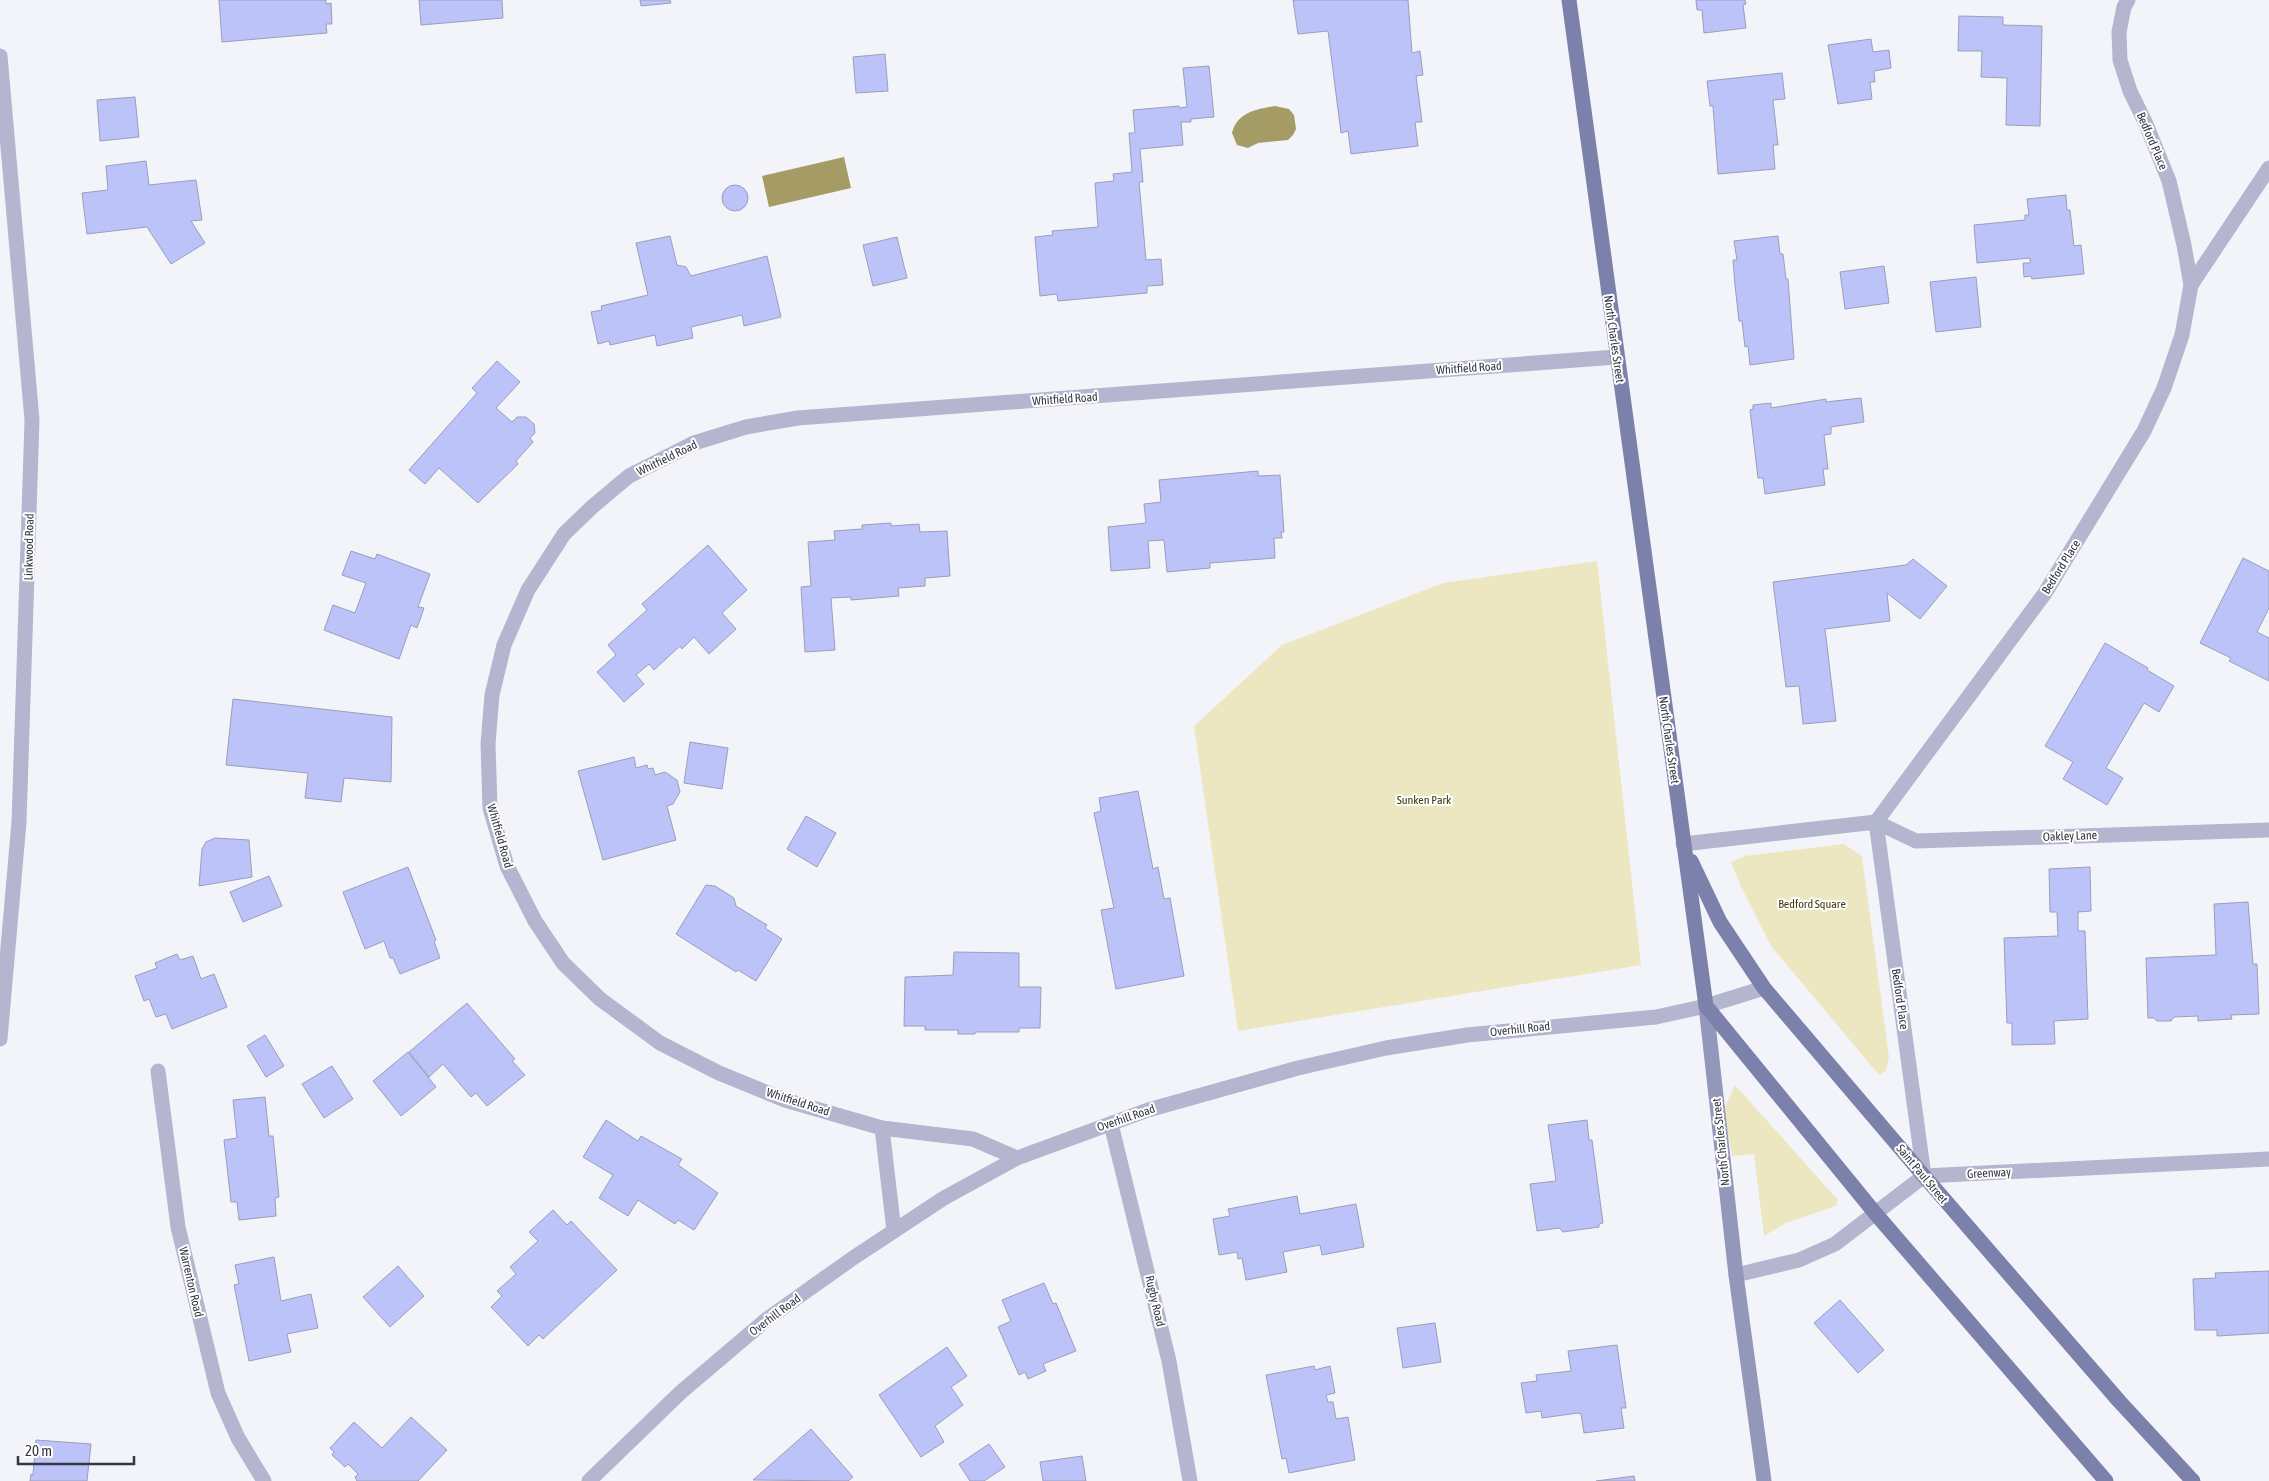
<svg xmlns="http://www.w3.org/2000/svg" width="2269" height="1481" font-family="'Asap Condensed',sans-serif">
	<style>
		.green { fill: #ede7c1 }
		.water { fill: #a59b64 }
		.building { fill: #bcc3f8; stroke: #9a9eba }
		.lines { fill: none; stroke-linecap: round; stroke-linejoin: round }
		.lane { stroke: #b3b6ce; stroke-width: 15 }
		.street { stroke: #b3b6ce; stroke-width: 15 }
		.secondary { stroke: #9397ba; stroke-width: 15 }
		.primary { stroke: #7c81ab; stroke-width: 15 }
		.labels { text-anchor: middle; dominant-baseline: central; stroke-width: 4; stroke-linejoin: round; paint-order: stroke }
		.street-label { font-size: 12px; fill: #343642; stroke: #fff }
		.park-label { font-size: 12px; fill: #413a0c; stroke: #fff }
	</style>
	<rect width="100%" height="100%" fill="#f3f4fa"/>
	<!-- green -->
	<g class="green">
		<path d="M1597,561L1641,965L1238,1031L1194,726L1282,645L1443,583Z"/>
		<path d="M1844,844L1862,856L1889,1057L1886,1071L1879,1075L1771,946L1741,887L1731,862L1745,856Z"/>
		<path d="M1735,1085L1838,1200L1836,1206L1786,1223L1764,1236L1754,1154L1732,1156L1724,1109Z"/>
	</g>
	<!-- water -->
	<g class="water">
		<path d="M1275,106L1289,109L1294,115L1296,129L1293,135L1288,140L1258,143L1248,148L1237,145L1232,133C1237,112 1257,109 1275,106Z"/>
		<path d="M844,157L851,188L769,207L762,176Z"/>
	</g>
	<!-- building -->
	<g class="building">
		<path d="M219,0H326V4L331,3L332,24H326L327,33L222,42Z"/>
		<path d="M419,0H502L503,18L421,25Z"/>
		<path d="M640,0H670L671,3L641,6Z"/>
		<path d="M1293,0H1408L1412,53L1420,51L1423,75L1416,76L1422,122H1415L1418,146L1351,154L1348,131L1341,133L1328,31L1298,34Z"/>
		<path d="M1696,0H1745L1746,4L1743,5L1746,28L1704,33L1702,10H1697Z"/>
		<path d="M1959,16L2003,17V25L2042,26L2040,126L2006,125L2007,78L1981,77L1982,51H1958Z"/>
		<path d="M1871,39L1873,52L1889,50L1891,68L1874,71L1875,82H1870L1872,99L1838,104L1828,45Z"/>
		<path d="M885,54L888,91L856,93L853,57Z"/>
		<path d="M1209,66L1214,117L1191,119V122H1181L1183,145L1140,149L1143,182H1139L1146,260L1161,259L1163,285L1147,286V293L1058,301L1057,294L1040,296L1035,237L1053,235L1052,231L1098,227L1095,183L1114,181L1113,174L1132,172L1129,133H1135L1133,110L1179,106V108L1187,107L1183,68Z"/>
		<path d="M1782,73L1785,99L1773,100L1778,145H1773L1775,169L1718,174L1713,106H1710L1707,81Z"/>
		<path d="M135,97L139,137L100,141L97,100Z"/>
		<path d="M146,161L149,185L196,180L202,220L191,221L205,243L171,264L147,227L87,234L82,193L108,190L106,166Z"/>
		<circle cx="735" cy="198" r="13"/>
		<path d="M2066,195L2067,210H2070L2074,246L2081,245L2084,274L2032,279L2031,276L2024,277L2023,263H2030V258L1977,263L1974,225L2025,220V215H2029L2027,199Z"/>
		<path d="M670,236L677,265L686,267L691,276L767,256L781,317L744,326L742,315L691,327L693,338L657,346L655,335L610,345L609,341L598,344L591,312L602,310L601,306L648,295L636,243Z"/>
		<path d="M1778,236L1780,254H1783L1786,279H1788L1794,359L1750,365L1748,346L1745,347L1742,321H1739L1735,285L1733,260H1737L1734,241Z"/>
		<path d="M897,237L907,278L873,286L863,245Z"/>
		<path d="M1884,266L1889,303L1845,309L1840,272Z"/>
		<path d="M1976,277L1981,327L1936,332L1930,282Z"/>
		<path d="M497,361L520,382L496,408L512,422L517,417H526L534,424L535,433L530,438L533,442L516,461L518,464L478,503L439,468L425,484L409,470L477,393L472,388Z"/>
		<path d="M1861,398L1864,422L1831,427V434L1824,435L1828,469H1823L1825,485L1765,494L1763,478H1758L1750,410L1753,409V405L1771,403V408L1826,399V402Z"/>
		<path d="M1258,471V476L1280,475L1284,532H1281L1282,538H1274L1275,558L1210,563V568L1167,572L1164,540L1148,541L1150,568L1111,571L1108,527L1146,523L1144,504L1161,502L1159,480Z"/>
		<path d="M891,523V526L919,524L920,532L947,531L950,576L925,578V586L898,588L899,596L851,600V597L831,598L835,650L805,652L801,587L811,586L808,542L835,540L834,531L862,529V525Z"/>
		<path d="M708,545L747,590L722,613L736,629L709,654L694,637L682,649L680,646L654,670L649,664L636,675L644,684L624,702L597,672L616,655L608,645L647,610L642,604Z"/>
		<path d="M351,551L375,559L377,554L430,574L418,607L424,608L417,628L411,625L399,659L324,630L333,605L355,613L366,583L342,575Z"/>
		<path d="M2243,558L2269,571V608L2257,632L2269,638V681L2229,661L2231,658L2200,643Z"/>
		<path d="M1913,559L1947,586L1920,619L1887,593L1890,621L1825,629L1836,721L1803,724L1799,686L1786,687L1773,582L1906,565Z"/>
		<path d="M2105,643L2148,668L2147,670L2174,686L2159,712L2144,703L2106,768L2123,778L2107,805L2063,779L2073,762L2045,746Z"/>
		<path d="M233,699L392,717L391,782L344,778L341,802L305,798L308,773L226,765Z"/>
		<path d="M690,742L728,748L722,789L684,783Z"/>
		<path d="M634,757L636,768L647,765L648,769L653,768L655,775L665,772L677,780L680,792L673,804L667,806L676,840L603,860L578,771Z"/>
		<path d="M1138,791L1153,869L1158,867L1164,899L1170,898L1184,976L1116,989L1101,910L1114,908L1094,813L1101,811L1099,798Z"/>
		<path d="M806,816L836,833L817,867L787,849Z"/>
		<path d="M215,838L249,840L252,877L199,886L202,849L206,842Z"/>
		<path d="M408,867L436,940L434,941L440,958L400,974L393,958H390L384,941L365,949L343,892Z"/>
		<path d="M2090,867L2091,911L2078,912V931H2085L2088,1019L2054,1021L2055,1044L2012,1045V1023H2007L2004,938L2058,936L2057,912H2050L2049,869Z"/>
		<path d="M269,876L282,906L243,922L230,892Z"/>
		<path d="M706,885L715,886L734,898L736,906L767,925L765,928L782,939L756,981L738,970L736,972L676,934Z"/>
		<path d="M2248,902L2253,964H2257L2259,1014L2231,1015L2232,1019L2198,1021V1016L2174,1017L2171,1021H2157L2154,1018H2148L2146,958L2216,955L2214,904Z"/>
		<path d="M954,952L1019,953V987H1041L1040,1028H1019V1032H975V1034H958V1030H925V1026H904L905,977L953,975Z"/>
		<path d="M177,954L180,960L193,956L201,979L214,974L227,1007L172,1029L166,1014L156,1017L149,999L144,1001L135,976L157,968L155,963Z"/>
		<path d="M467,1003L515,1059L512,1061L525,1075L487,1106L476,1093L471,1097L443,1064L429,1077L409,1052Z"/>
		<path d="M265,1035L284,1066L266,1077L247,1046Z"/>
		<path d="M408,1052L436,1087L401,1116L373,1081Z"/>
		<path d="M332,1066L353,1099L324,1118L302,1084Z"/>
		<path d="M265,1097L269,1136H273L279,1197L275,1198L276,1216L239,1220L237,1202H231L224,1140L237,1138L233,1100Z"/>
		<path d="M606,1120L638,1141L641,1136L682,1159L678,1165L718,1193L694,1230L678,1220L675,1224L638,1200L628,1216L599,1198L613,1175L583,1157Z"/>
		<path d="M1587,1120L1589,1140H1592L1603,1223L1599,1224V1227L1563,1232L1559,1228L1537,1231L1530,1184L1556,1181L1548,1125Z"/>
		<path d="M1297,1196L1300,1214L1356,1204L1364,1247L1322,1255L1320,1245L1283,1252L1287,1272L1246,1280L1242,1258L1238,1259L1237,1252L1219,1255L1213,1219L1230,1216L1228,1209Z"/>
		<path d="M553,1210L567,1225L571,1221L617,1270L543,1339L539,1335L528,1346L491,1307L502,1296L497,1291L516,1274L510,1267L538,1241L529,1232Z"/>
		<path d="M274,1257L281,1301L311,1294L318,1328L287,1334L291,1352L249,1361L234,1285L239,1284L235,1265Z"/>
		<path d="M398,1266L424,1296L390,1327L363,1297Z"/>
		<path d="M2269,1271V1333L2217,1336V1330H2195L2193,1279L2216,1278L2215,1273Z"/>
		<path d="M1044,1283L1053,1304L1056,1303L1076,1351L1043,1364L1046,1371L1028,1379L1025,1372L1019,1375L998,1327L1011,1321L1002,1300Z"/>
		<path d="M1840,1300L1884,1350L1858,1373L1814,1323Z"/>
		<path d="M1435,1323L1441,1362L1403,1368L1397,1328Z"/>
		<path d="M1617,1345L1626,1408H1621L1624,1428L1584,1433L1581,1414L1578,1413L1542,1418L1541,1411L1526,1413L1521,1383L1537,1381L1536,1375L1571,1371L1568,1351Z"/>
		<path d="M947,1347L967,1376L951,1387L963,1405L935,1426L944,1442L921,1457L879,1395Z"/>
		<path d="M1314,1366L1315,1370L1330,1366L1335,1393L1326,1395L1328,1402H1333L1336,1419L1348,1417L1355,1460L1289,1473L1286,1458L1282,1459L1266,1375Z"/>
		<path d="M411,1417L447,1450L418,1481H357L355,1477L358,1474L348,1464L345,1467L332,1455L334,1452L330,1448L354,1422L382,1448Z"/>
		<path d="M811,1429L853,1477L848,1481L753,1480Z"/>
		<path d="M36,1440L91,1444L87,1481H30L31,1474L33,1475Z"/>
		<path d="M989,1444L1005,1467L984,1481H970L959,1464Z"/>
		<path d="M1082,1456L1086,1481H1043L1040,1462Z"/>
		<path d="M1634,1476L1635,1481H1596Z"/>
	</g>
	<g class="lines">
		<!-- lane -->
		<g class="lane">
			<path d="M1876,822L1916,841L2269,830"/>
			<path d="M158,1071L178,1227L218,1393L238,1438L264,1481"/>
		</g>
		<!-- street -->
		<g class="street">
			<path d="M0,56L32,420L19,822L0,1039"/>
			<path d="M2191,285L2269,168"/>
			<path d="M1683,844L1876,822"/>
			<path d="M1111,1124L1169,1361L1190,1481"/>
			<path d="M882,1128L894,1231"/>
			<path d="M1017,1158L973,1139L882,1128L785,1100L719,1073L660,1043L600,999L563,963L535,921L507,866L490,808L488,744L492,695L504,645L528,590L564,534L592,507L629,476L694,443L746,427L798,418L1616,357"/>
			<path d="M1924,1176L1876,822L2045,593L2144,431L2164,388L2182,335L2191,285L2184,245L2169,181L2146,124L2130,91L2120,60L2119,32L2124,7L2128,0"/>
			<path d="M1736,1275L1799,1260L1835,1244L1924,1176L2269,1159"/>
			<path d="M589,1481L681,1392L767,1319L853,1258L944,1198L1017,1158L1148,1110L1298,1068L1386,1048L1467,1035L1656,1017L1706,1006L1764,988"/>
		</g>
		<!-- secondary -->
		<path class="secondary" d="M1706,1006L1736,1275L1764,1481"/>
		<!-- primary -->
		<g class="primary">
			<path d="M1569,0L1706,1006L1875,1213L2106,1481"/>
			<path d="M1691,861L1720,922L1764,988L1924,1176L2119,1401L2193,1481"/>
		</g>
	</g>
	<g class="labels">
		<!-- street labels -->
		<g class="street-label">
			<text transform="translate(2152 141) rotate(67)">Bedford Place</text>
			<text transform="translate(1614 339) rotate(82)">North Charles Street</text>
			<text transform="translate(1469 368) rotate(-4)">Whitfield Road</text>
			<text transform="translate(1065 399) rotate(-4)">Whitfield Road</text>
			<text transform="translate(667 458) rotate(-26)">Whitfield Road</text>
			<text transform="translate(29 547) rotate(-89)">Linkwood Road</text>
			<text transform="translate(2061 567) rotate(-58)">Bedford Place</text>
			<text transform="translate(1669 740) rotate(82)">North Charles Street</text>
			<text transform="translate(500 836) rotate(74)">Whitfield Road</text>
			<text transform="translate(2070 836) rotate(-2)">Oakley Lane</text>
			<text transform="translate(1900 999) rotate(82)">Bedford Place</text>
			<text transform="translate(1520 1029) rotate(-6)">Overhill Road</text>
			<text transform="translate(798 1102) rotate(18)">Whitfield Road</text>
			<text transform="translate(1126 1118) rotate(-19)">Overhill Road</text>
			<text transform="translate(1721 1142) rotate(-96)">North Charles Street</text>
			<text transform="translate(1989 1173) rotate(-3)">Greenway</text>
			<text transform="translate(1922 1174) rotate(50)">Saint Paul Street</text>
			<text transform="translate(191 1282) rotate(77)">Warrenton Road</text>
			<text transform="translate(1155 1301) rotate(77)">Rugby Road</text>
			<text transform="translate(775 1315) rotate(-37)">Overhill Road</text>
		</g>
		<!-- park labels -->
		<g class="park-label">
			<text x="1424" y="800">Sunken Park</text>
			<text x="1812" y="904">Bedford Square</text>
		</g>
	</g>
	<!-- scale -->
	<path d="M18 1456v8h116v-8" fill="none" stroke="#343642" stroke-width="2.5"/>
	<text x="25" y="1456" font-size="15" fill="#343642" stroke="#ffffff" stroke-width="4" paint-order="stroke">20 m</text>
</svg>
